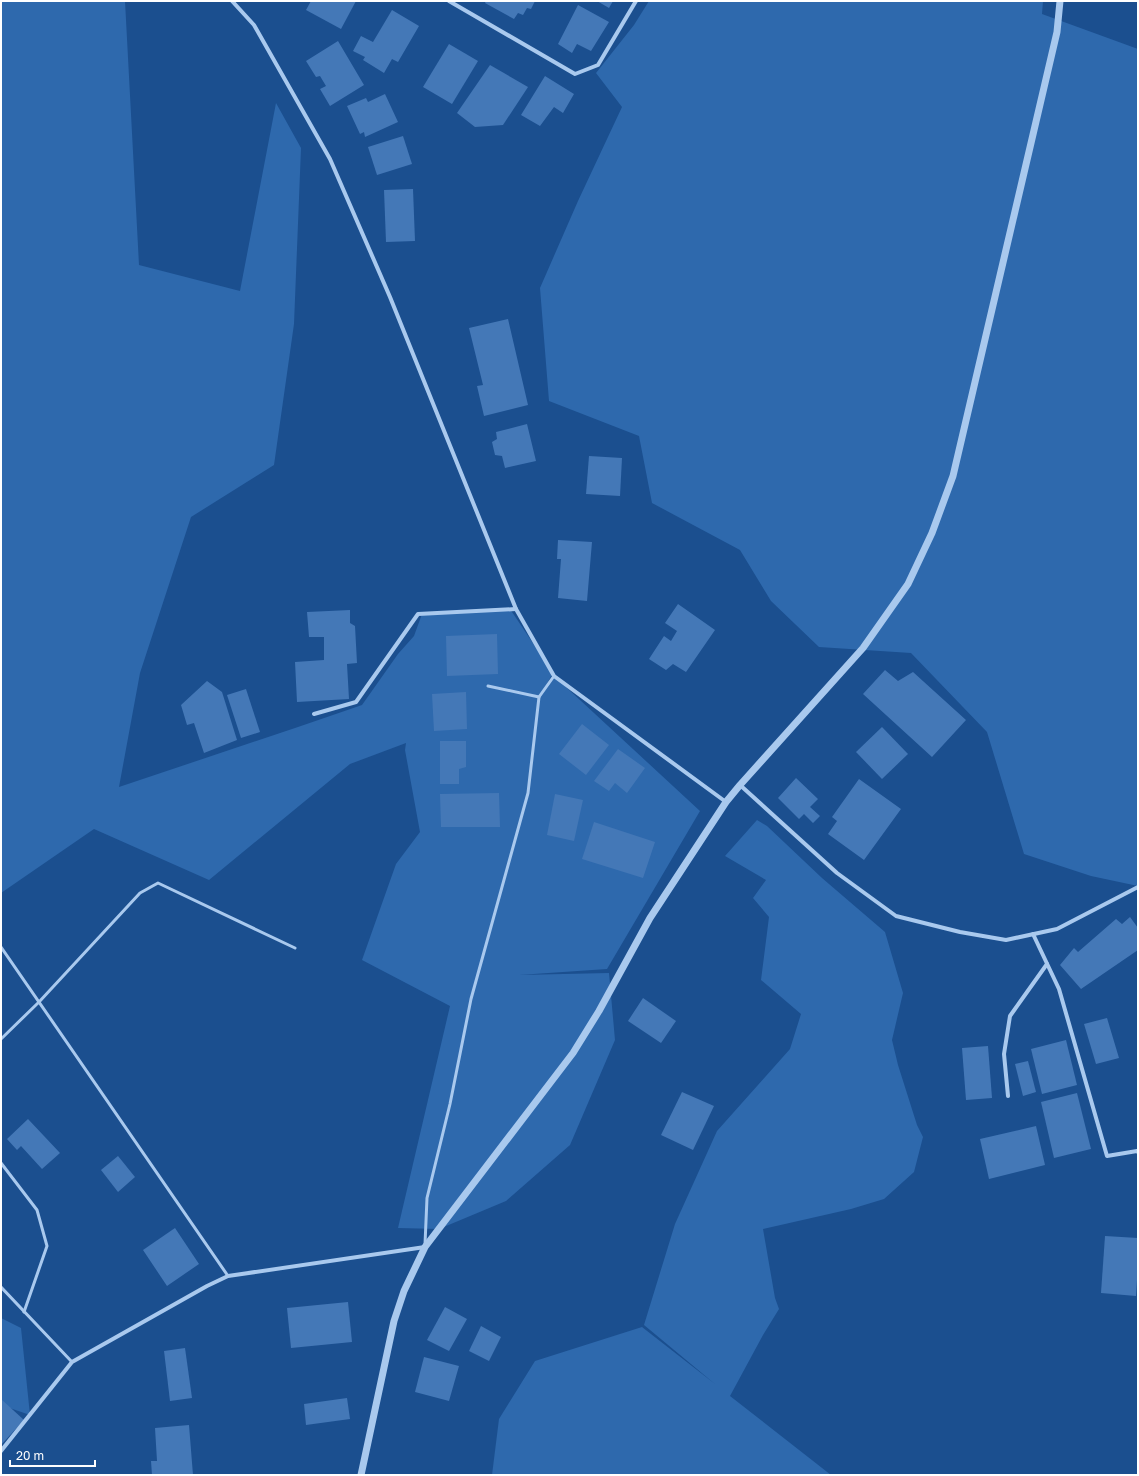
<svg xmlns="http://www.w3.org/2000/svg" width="1139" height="1476" font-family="'Golos Text',sans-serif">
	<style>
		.green { fill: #2e69ad }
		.building { fill: #4478b7 }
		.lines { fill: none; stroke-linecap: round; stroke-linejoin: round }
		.service { stroke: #a9c9ee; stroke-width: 3 }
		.minor { stroke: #a9c9ee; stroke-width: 4 }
		.tertiary { stroke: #a9c9ee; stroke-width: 7 }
	</style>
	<rect width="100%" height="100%" fill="#1b4f8f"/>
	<!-- green -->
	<g class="green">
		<path d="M1,1H125L139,265L240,291L276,103L301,148L294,324L274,465L191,517L140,673L119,787L298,727L362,705L398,654L414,636L422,614L510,609L553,673L544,689L554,676L700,811L607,969L519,975L609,973L615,1040L570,1145L506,1201L439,1229L398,1228L450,1006L362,960L396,864L420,832L405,750L406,743L350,764L209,880L94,829L1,893Z"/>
		<path d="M649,1H1043L1042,14L1138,49V886L1091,876L1024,854L987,732L911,653L819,647L771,601L740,550L652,503L639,436L549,401L540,288L578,201L622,107L596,73L634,25Z"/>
		<path d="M757,820L767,826L822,878L885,932L903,993L892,1040L898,1065L917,1125L923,1137L914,1172L884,1199L851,1209L763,1229L775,1298L779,1309L763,1335L730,1396L831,1475H492L499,1419L535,1361L642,1327L715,1384L644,1325L675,1224L717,1131L790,1049L801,1014L761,980L769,917L753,898L766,880L725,856Z"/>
		<path d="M1,1318L21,1328L30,1415L1,1405Z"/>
	</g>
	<!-- building -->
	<g class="building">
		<path d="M311,1H356L341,29L306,10Z"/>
		<path d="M486,1H535L531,9L527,8L523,15L518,13L514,19L485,3Z"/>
		<path d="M597,1H613L609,8Z"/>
		<path d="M578,5L609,22L591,51L577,44L572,53L558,44Z"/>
		<path d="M392,10L419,26L398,62L392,59L384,73L363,60L365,57L353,51L361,36L373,42Z"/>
		<path d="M338,41L364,85L330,106L320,89L326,86L320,76L316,77L306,61Z"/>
		<path d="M449,44L478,61L452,104L423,87Z"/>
		<path d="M490,65L528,87L503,125L475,127L457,113Z"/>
		<path d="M545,76L574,94L563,113L554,107L540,126L521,115Z"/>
		<path d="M385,94L398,122L365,137L364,132L360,134L347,106L366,98L368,102Z"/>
		<path d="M403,136L412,164L377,175L368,147Z"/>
		<path d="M413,189L415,241L386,242L384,190Z"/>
		<path d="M508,319L528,405L484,416L477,386L483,385L469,328Z"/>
		<path d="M527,424L536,461L505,468L502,456L495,455L492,442L497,439L496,432Z"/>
		<path d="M589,456L622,458L620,496L586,494Z"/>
		<path d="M558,540L592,542L587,601L558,598L561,559H557Z"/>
		<path d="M678,604L715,630L686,672L673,664L666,670L649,659L664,636L671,641L677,631L665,623Z"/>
		<path d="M350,610V623L355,626L357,663L347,664L349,699L297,702L295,662L324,660V637H309L307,612Z"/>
		<path d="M497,634L498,674L447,676L446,636Z"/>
		<path d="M885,670L898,681L913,672L966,720L932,757L863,694Z"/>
		<path d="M207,681L222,692L237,740L204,753L194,723L187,725L181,705Z"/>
		<path d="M246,689L260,732L241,738L227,695Z"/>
		<path d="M466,692L467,729L434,731L432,694Z"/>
		<path d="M582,724L609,745L586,775L559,754Z"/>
		<path d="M882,727L908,754L882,779L856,752Z"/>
		<path d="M440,741H466V767L459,769V784H440Z"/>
		<path d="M618,749L645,768L627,793L615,783L609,791L594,781Z"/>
		<path d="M796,778L818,799L810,807L820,816L813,823L804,814L799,819L778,798Z"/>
		<path d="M859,779L901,809L864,860L828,834L837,821L832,817Z"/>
		<path d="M499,793L500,827H441L440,794Z"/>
		<path d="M555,794L583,800L574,841L547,835Z"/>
		<path d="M594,822L655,842L643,878L582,859Z"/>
		<path d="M1130,917L1138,928V950L1081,989L1060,965L1074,948L1078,952L1116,919L1122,924Z"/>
		<path d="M643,998L676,1021L661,1043L628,1021Z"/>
		<path d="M1107,1018L1119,1058L1096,1064L1084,1024Z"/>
		<path d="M1066,1040L1077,1085L1042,1094L1031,1049Z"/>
		<path d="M988,1046L992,1098L966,1100L962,1048Z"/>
		<path d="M1028,1061L1036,1092L1023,1096L1015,1064Z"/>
		<path d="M682,1092L714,1106L693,1150L661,1135Z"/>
		<path d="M1077,1093L1091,1149L1054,1158L1041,1102Z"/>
		<path d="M28,1119L60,1153L42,1169L21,1146L17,1150L7,1139Z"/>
		<path d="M1036,1126L1045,1165L989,1179L980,1139Z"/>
		<path d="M118,1156L135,1177L118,1192L101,1170Z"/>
		<path d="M175,1228L199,1264L167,1286L143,1250Z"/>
		<path d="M1105,1236L1138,1238V1264L1136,1296L1101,1293Z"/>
		<path d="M348,1302L352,1342L291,1348L287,1308Z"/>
		<path d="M445,1307L467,1319L449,1351L427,1340Z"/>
		<path d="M481,1326L501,1337L489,1361L469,1351Z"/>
		<path d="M185,1348L192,1398L170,1401L164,1351Z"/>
		<path d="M424,1357L459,1366L449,1401L415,1392Z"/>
		<path d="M347,1398L350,1419L306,1425L304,1404Z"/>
		<path d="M1,1399L24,1420L1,1445Z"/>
		<path d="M189,1425L193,1475H152L151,1461H157L155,1428Z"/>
	</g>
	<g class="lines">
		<!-- service -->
		<g class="service">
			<path d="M488,686L539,697"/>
			<path d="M1,947L228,1276"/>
			<path d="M1,1039L39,1002L140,893L158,883L295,948"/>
			<path d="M1,1163L37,1210L47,1246L24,1312"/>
			<path d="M425,1244L427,1198L450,1104L471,999L528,793L539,697L554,676"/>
			<path d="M1,1287L72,1362"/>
		</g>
		<!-- minor -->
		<g class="minor">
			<path d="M232,1L254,25L330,159L390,297L516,609L554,676L726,802"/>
			<path d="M449,1L575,74L598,65L636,1"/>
			<path d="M314,714L356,702L418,614L516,609"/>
			<path d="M740,785L837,873L896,916L960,932L1006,940L1057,929L1138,887"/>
			<path d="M1033,934L1059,989L1107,1156L1137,1151L1138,1152"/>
			<path d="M1008,1096L1004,1054L1010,1016L1047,964"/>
			<path d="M1,1451L72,1362L207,1286L228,1276L425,1247"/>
		</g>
		<!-- tertiary -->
		<path class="tertiary" d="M361,1475L394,1321L404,1291L425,1247L573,1053L599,1011L650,918L726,802L740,785L863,648L908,584L932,533L953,476L1057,32L1060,1"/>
	</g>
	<!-- border -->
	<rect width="1139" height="1476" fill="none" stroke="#ffffff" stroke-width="4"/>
	<!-- scale -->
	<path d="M10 1460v6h85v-6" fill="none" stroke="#ffffff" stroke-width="2"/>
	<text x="16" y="1460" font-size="12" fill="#ffffff" stroke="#1b4f8f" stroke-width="3" paint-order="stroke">20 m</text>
</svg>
